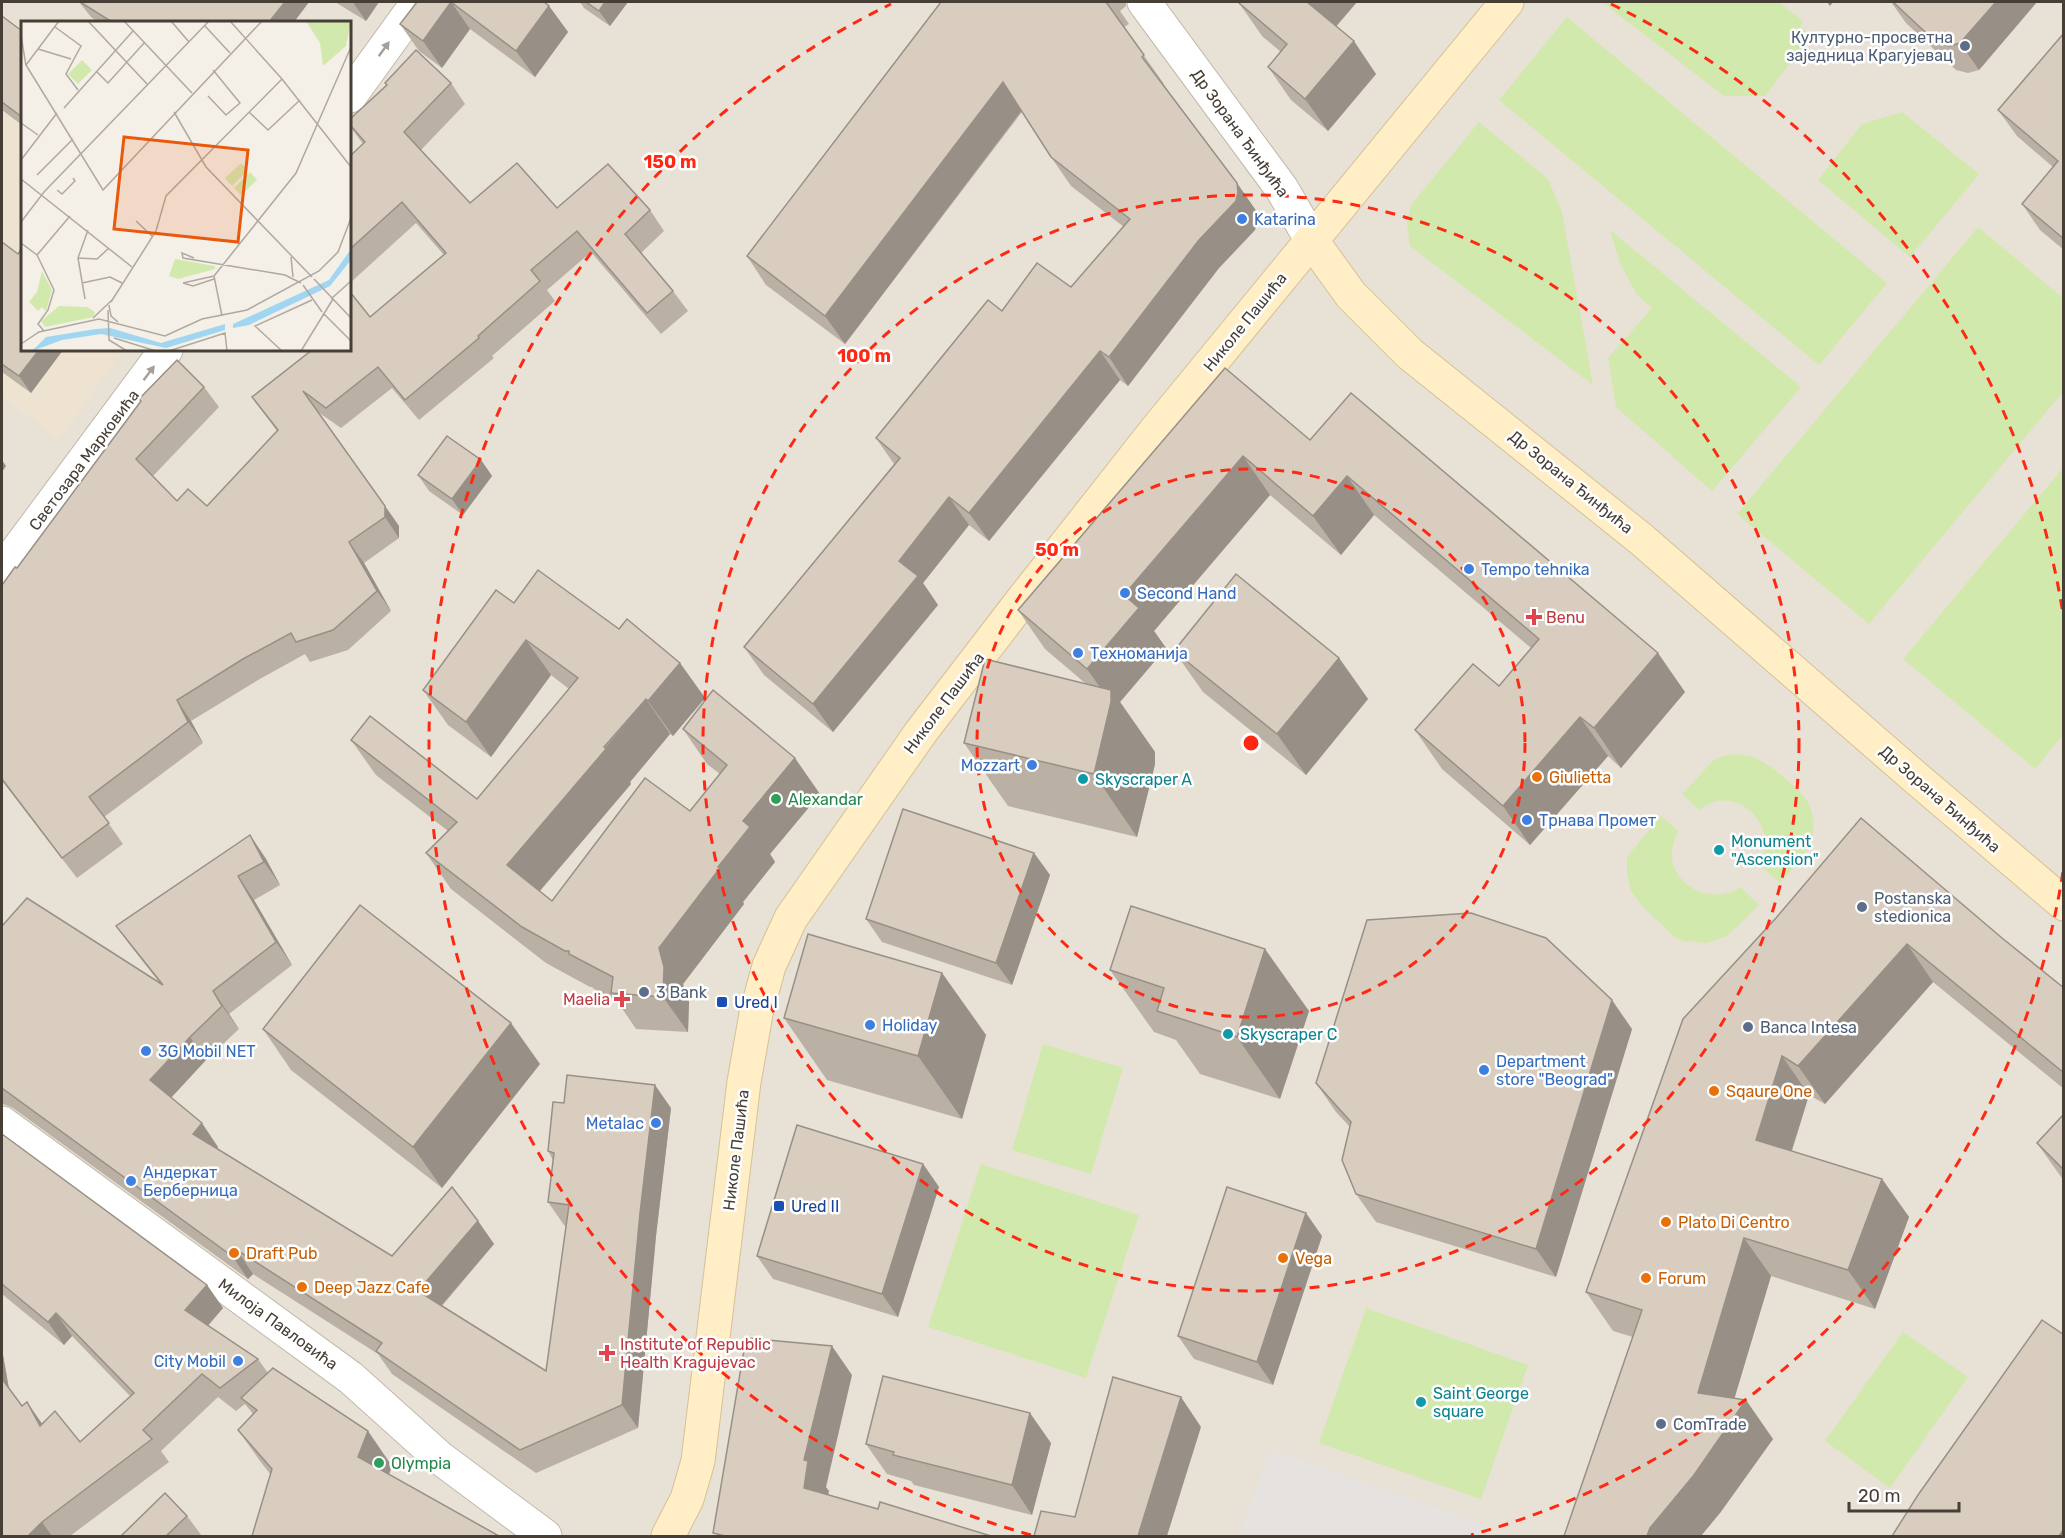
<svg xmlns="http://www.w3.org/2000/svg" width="2065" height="1538" font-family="Rubik,sans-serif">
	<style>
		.residential { fill: #e8e1d5; fill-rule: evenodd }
		.education { fill: #ede3d0 }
		.green { fill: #d2e9ae }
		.parking { fill: #e5e2df }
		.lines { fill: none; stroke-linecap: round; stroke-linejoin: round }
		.street-casing { stroke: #c3b9ac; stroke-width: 35 }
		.secondary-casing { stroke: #d5c195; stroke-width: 35 }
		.street { stroke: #fff; stroke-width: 33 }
		.secondary { stroke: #ffeec6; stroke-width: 33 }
		.wall { fill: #bbb0a4 }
		.shaded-wall { fill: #989086 }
		.building { fill: #d9cdbf; stroke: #989086; stroke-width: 1.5 }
		.oneway { fill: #a39f9a }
		.ring { fill: none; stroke: #ff2813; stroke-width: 3; stroke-dasharray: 10 8 }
		.service-dot { fill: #5c6f8a; stroke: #fff; stroke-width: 2 }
		.shop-dot { fill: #3f7fe0; stroke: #fff; stroke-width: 2 }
		.health-dot { fill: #e0444e; stroke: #fff; stroke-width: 2 }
		.food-dot { fill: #e8710a; stroke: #fff; stroke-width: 2 }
		.culture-dot { fill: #0f9aa8; stroke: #fff; stroke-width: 2 }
		.leisure-dot { fill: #2e9e5b; stroke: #fff; stroke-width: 2 }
		.transit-dot { fill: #1a4fb4; stroke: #fff; stroke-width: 2 }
		.labels { text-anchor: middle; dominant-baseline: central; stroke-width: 5; stroke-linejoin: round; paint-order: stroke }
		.service-label { font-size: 16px; fill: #4e5e75; stroke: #fff; text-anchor: start }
		.street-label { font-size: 16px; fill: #473f36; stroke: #fff }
		.shop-label { font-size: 16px; fill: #366cbe; stroke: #fff; text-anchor: start }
		.health-label { font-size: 16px; fill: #be3a42; stroke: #fff; text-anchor: start }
		.food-label { font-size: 16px; fill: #c56008; stroke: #fff; text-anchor: start }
		.culture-label { font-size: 16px; fill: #0d838f; stroke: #fff; text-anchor: start }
		.leisure-label { font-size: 16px; fill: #27864d; stroke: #fff; text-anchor: start }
		.transit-label { font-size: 16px; fill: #164399; stroke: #fff; text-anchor: start }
		.inset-road { fill: none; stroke: #afa9a0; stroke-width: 1.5 }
		.view { fill: #e8590c; fill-opacity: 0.15; stroke: #e8590c; stroke-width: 3 }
		.inset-edge { fill: none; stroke: #473f36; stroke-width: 3 }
		.centre { fill: #ff2813; stroke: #fff; stroke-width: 3 }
		.ring-label { font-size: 18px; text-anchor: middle; font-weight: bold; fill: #ff2813; stroke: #fff; stroke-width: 5; stroke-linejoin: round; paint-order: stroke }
	</style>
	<rect width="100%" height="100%" fill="#f4efe7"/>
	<!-- residential -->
	<path class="residential" d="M2,2H2063V1536H2ZM22,22H350V350H22Z"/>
	<!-- education -->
	<path class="education" d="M2,12L22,28V350H124L59,440L2,396Z"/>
	<!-- green -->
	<g class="green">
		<path d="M1602,2H1779L1803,21L1800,27L1811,36L1765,96H1724Z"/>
		<path d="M1567,17L1887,283L1819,365L1499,100Z"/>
		<path d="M1902,112L1979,174L1910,257L1818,180L1862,124Z"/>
		<path d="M1479,122L1548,179L1562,212L1593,385L1410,246L1407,224L1411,205Z"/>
		<path d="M1978,227L2063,298V392L1869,624L1737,514Z"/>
		<path d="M1610,230L1801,387L1712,491L1616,407L1608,358L1652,308L1637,295L1620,264Z"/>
		<path d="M2063,468V735L2035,769L1903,659Z"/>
		<path d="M1736,754C1742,755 1749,755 1754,757C1767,762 1797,787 1805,798C1813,808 1815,826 1812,838C1808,855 1791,869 1780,883L1760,865C1777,836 1752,795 1716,801C1710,803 1705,806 1699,810L1682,794L1714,760L1720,757Z"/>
		<path d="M1661,816L1678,831C1676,837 1673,843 1672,850C1668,885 1713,907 1740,887L1759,905L1727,936L1706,943L1684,941L1676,938L1642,906L1631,891L1627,874V857Z"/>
		<path d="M1043,1044L1123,1068L1091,1174L1012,1150Z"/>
		<path d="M981,1164L1139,1215L1086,1378L928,1327Z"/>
		<path d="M1366,1308L1528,1365L1481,1499L1319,1443Z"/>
		<path d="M1903,1332L1968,1377L1890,1488L1825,1441Z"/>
	</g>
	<!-- parking -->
	<path class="parking" d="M1270,1449L1488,1526L1485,1536H1239Z"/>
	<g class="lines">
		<defs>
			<g id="street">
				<path d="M1144,2L1282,189L1312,241"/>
				<path d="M350,96L418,2"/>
				<path d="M2,571L166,350"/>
				<path d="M2,1123L351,1378L440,1458L545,1536"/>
			</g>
			<g id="secondary">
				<path d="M1312,241L1351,295L1410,354L1641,539L1916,778L2064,904"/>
				<path d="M668,1536L687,1499L698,1461L744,1082L756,1014L769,966L791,918L921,732L1020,603L1156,430L1507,2"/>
			</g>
		</defs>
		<!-- street casing -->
		<use href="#street" class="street-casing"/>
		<!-- secondary casing -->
		<use href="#secondary" class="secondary-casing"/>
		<!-- street -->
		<use href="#street" class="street"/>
		<!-- secondary -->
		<use href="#secondary" class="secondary"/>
	</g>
	<!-- wall -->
	<g class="wall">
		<path d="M79,2H309L294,22H98L91,17Z"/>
		<path d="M335,2H379L366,21Z"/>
		<path d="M417,2L549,6L568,32L535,77L470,29L442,68L419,51L400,24Z"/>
		<path d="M580,2H628L610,26L584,8Z"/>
		<path d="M941,2H1126V6L1120,11L1129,24L1124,27L1164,84H1163L1257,212V221L1255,230L1219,268L1128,386L1120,380L989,541L969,525L923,583L938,605L833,732L764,675L744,647L894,464L876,438L1002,311L1071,287L1124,227L1071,186L1051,157L1022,112L845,344L766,285L747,256Z"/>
		<path d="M1240,2H1357L1336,27L1376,74L1328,131L1291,100L1268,67L1281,52L1262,36L1239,3Z"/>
		<path d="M1891,2H2037L1979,70L1968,73L1956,70L1906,23Z"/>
		<path d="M2,16L22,31V125L2,110Z"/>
		<path d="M2064,33V250L2040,230L2022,204L2053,167L2017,136L1998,110Z"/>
		<path d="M385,83H451L465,104L421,150L470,203L557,208L650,210L664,231L641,253L673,291L688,311L661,334L591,252L547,290L555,301L492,356L494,358L419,420L392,388L341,428L318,412L399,526V538L364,563L391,611L348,650L310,662L305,654L258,680L191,721L203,743L104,817L123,844L77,878L2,781V585L17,568L204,387L219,407L153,476L177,501L207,506L277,431L252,397L370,317L444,255L416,223L350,283V156L363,144L350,126V119L386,85Z"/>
		<path d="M2,242L22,350H63L31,393L2,372Z"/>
		<path d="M1225,368L1310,440L1685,692L1621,768L1608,756L1530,845L1442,769L1415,730L1499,686L1531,648L1374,515L1341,555L1270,495L1154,631L1166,648L1120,702L1155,752V764L1137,837L1008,806L964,743L1085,683L1045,649L1018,610Z"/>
		<path d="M481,460L492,476L463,515L429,491L418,475Z"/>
		<path d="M514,603L619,629L680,663L705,698L673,736L670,734L630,782L631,784L540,891L552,901L690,811L720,774L707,764L683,729L820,794L770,854L775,862L743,902L744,904L683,984L689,1002L688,1032L636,1029L617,1001L594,989L592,987H590L546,963L451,889L426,853L448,831L376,775L351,740L477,799L569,689L551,675L491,757L448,725L423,690Z"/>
		<path d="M1174,651L1339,658L1368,699L1306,775L1203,692Z"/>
		<path d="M250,835L266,859L280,885L254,900L292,965L229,1014L239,1029L206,1060L171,1098L218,1147L217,1148L392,1256L478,1221L494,1244L442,1306L546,1371L566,1226L564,1225L548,1202L553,1160L548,1151L564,1103L671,1108L656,1236L638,1428L536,1473L392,1374L378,1354L253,1274L248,1279L13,1108L3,1104L2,1105V926L159,982L133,949L116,926Z"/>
		<path d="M1034,853L1050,875L1012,985L882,942L866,919Z"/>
		<path d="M1776,918L2002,938L2064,988V1089L1933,982L1825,1104L1809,1095L1792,1151L1882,1179L1909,1217L1875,1309L1771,1276L1734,1399L1773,1439L1720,1513L1633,1337L1613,1331L1586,1292Z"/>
		<path d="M1110,970L1309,1011L1280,1099L1200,1074L1176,1040L1154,1032Z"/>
		<path d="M942,973L986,1035L962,1119L827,1080L784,1018Z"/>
		<path d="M263,1029L540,1064L442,1188L291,1070Z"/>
		<path d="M1632,1029L1556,1277L1376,1222L1356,1194L1350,1127L1336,1112L1316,1083Z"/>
		<path d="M2064,1114V1181L2037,1143Z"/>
		<path d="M2,1134L207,1285L223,1308L208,1326L258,1359L268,1373L392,1466L389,1475H271L263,1465L238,1430L253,1414L245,1404L236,1411L218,1397L161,1451L169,1462L70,1536H2V1349L9,1388L22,1406L42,1424L80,1442L130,1396L72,1336L64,1345L2,1294Z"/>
		<path d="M923,1164L939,1187L898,1317L773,1279L757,1256Z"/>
		<path d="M1322,1236L1273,1385L1194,1359L1178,1336Z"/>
		<path d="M1051,1443L1032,1515L914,1485L911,1481L887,1474L866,1444Z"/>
		<path d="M187,1516L202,1536H121Z"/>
	</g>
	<!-- shaded-wall -->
	<g class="shaded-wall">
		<path d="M285,2H309L294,22H269Z"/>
		<path d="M356,2H379L366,21L354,4Z"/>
		<path d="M451,2L470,29L442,68L423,41Z"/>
		<path d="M605,2H628L610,26L599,11Z"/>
		<path d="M1307,2H1357L1329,34Z"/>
		<path d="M1827,2H1833L1830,6Z"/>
		<path d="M1996,2H2037L1979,70L1960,43Z"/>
		<path d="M549,6L568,32L535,77L516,51Z"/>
		<path d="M1354,41L1376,74L1328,131L1305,99Z"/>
		<path d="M1003,82L1022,110L845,344L825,316Z"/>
		<path d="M1237,183L1257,212V221L1255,230L1219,268L1128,386L1109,357Z"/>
		<path d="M39,350H63L31,393L19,376Z"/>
		<path d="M1100,351L1120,380L989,541L969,513Z"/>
		<path d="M1243,456L1270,495L1154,631L1166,648L1120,702L1155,752V764L1137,837L1094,774L1111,703L1087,669L1124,595Z"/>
		<path d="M2,460L6,466L2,472Z"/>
		<path d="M481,460L492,476L463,515L452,499Z"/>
		<path d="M1347,476L1374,515L1341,555L1313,516Z"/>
		<path d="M949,497L969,525L923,583L938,605L833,732L813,704L899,561Z"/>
		<path d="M385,506L399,526V538L385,517Z"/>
		<path d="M349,542L364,563L391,611L377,591Z"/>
		<path d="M526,640L551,675L491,757L466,722Z"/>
		<path d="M1658,653L1685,692L1621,768L1594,728Z"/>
		<path d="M1339,658L1368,699L1306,775L1277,734Z"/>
		<path d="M680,663L705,698L673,736L648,701Z"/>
		<path d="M646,699L670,734L630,782L631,784L532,900L507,865Z"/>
		<path d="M177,700L191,721L203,743L188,722Z"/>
		<path d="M1580,717L1608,756L1530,845L1503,806Z"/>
		<path d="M795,758L820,794L770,854L775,862L743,902L744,904L683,984L689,1002L688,1032L663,997L659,948L743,821Z"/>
		<path d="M250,835L266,859L280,885L264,862Z"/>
		<path d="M1034,853L1050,875L1012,985L996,963Z"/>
		<path d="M238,876L254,900L292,965L276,942Z"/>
		<path d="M1907,944L1933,982L1825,1104L1798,1066Z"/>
		<path d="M1265,949L1309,1011L1280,1099L1237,1037Z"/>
		<path d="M942,973L986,1035L962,1119L918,1056Z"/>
		<path d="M213,991L229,1014L239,1029L222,1006Z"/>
		<path d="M1612,1000L1632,1029L1556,1277L1536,1249Z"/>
		<path d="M511,1023L540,1064L442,1188L413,1147Z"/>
		<path d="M190,1037L206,1060L166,1103L150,1080Z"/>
		<path d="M1782,1056L1809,1095L1783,1178L1756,1140Z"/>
		<path d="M655,1085L671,1108L656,1236L638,1428L622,1405L640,1213Z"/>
		<path d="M202,1123L218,1147L209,1157L193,1134Z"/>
		<path d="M923,1164L939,1187L898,1317L882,1294Z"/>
		<path d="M1882,1179L1909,1217L1875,1309L1848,1270Z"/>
		<path d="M1306,1213L1322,1236L1273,1385L1257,1362Z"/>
		<path d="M478,1221L494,1244L434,1314L418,1291Z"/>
		<path d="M1744,1238L1771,1276L1725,1430L1746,1400L1773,1439L1720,1513L1701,1536H1647L1698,1393Z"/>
		<path d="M237,1250L253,1274L248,1279L232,1256Z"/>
		<path d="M207,1285L223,1308L201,1333L185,1310Z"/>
		<path d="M56,1313L72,1336L64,1345L48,1322Z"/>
		<path d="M832,1346L852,1375L826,1487L829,1491L824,1518L804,1488V1460Z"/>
		<path d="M2,1349L9,1390L2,1380Z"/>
		<path d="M1181,1397L1201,1427L1167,1536H1138Z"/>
		<path d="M27,1402L43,1425L40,1426Z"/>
		<path d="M1030,1413L1051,1443L1032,1515L1012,1485Z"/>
		<path d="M368,1431L392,1466L382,1492L358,1457Z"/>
		<path d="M42,1522L52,1536H28Z"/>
		<path d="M2064,1529V1536H2059Z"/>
	</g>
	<!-- building -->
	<g class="building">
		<path d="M80,2H285L269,22H112Z"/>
		<path d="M417,2H544L549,6L516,51L451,2L423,41L400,24Z"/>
		<path d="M586,2H605L599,11Z"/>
		<path d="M941,2H1106L1144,55L1142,57L1237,183L1238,192L1236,201L1199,240L1109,357L1100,351L969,513L949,497L899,561L918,576L813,704L744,647L900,458L876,438L988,300L1002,311L1037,263L1071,287L1130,219L1051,157L1003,82L825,316L747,256Z"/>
		<path d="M1240,2H1307L1354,41L1305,99L1268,67L1287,44L1239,3Z"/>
		<path d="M1893,2H1996L1960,43L1950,46L1937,43Z"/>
		<path d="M2,16L22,31V117L2,102Z"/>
		<path d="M2064,33V239L2022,204L2058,161L1998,110Z"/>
		<path d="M416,50L451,83L404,132L470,203L517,163L557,208L608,164L650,210L625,234L673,291L647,313L577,231L531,270L540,281L478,336L479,338L405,400L378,367L326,408L303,391L385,506V517L349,542L377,591L333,630L296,642L291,633L243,659L177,700L188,722L89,797L109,823L62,858L2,779V585L15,567L17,568L141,401L139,399L177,360L204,387L136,459L177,501L188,489L207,506L278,430L252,397L312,350H350V292L370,317L446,253L402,202L350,249V156L365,142L350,125V119L387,85L385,83Z"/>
		<path d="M2,242L18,254L22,248V350H39L19,376L2,364Z"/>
		<path d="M1225,368L1310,440L1351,393L1658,653L1594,728L1580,717L1503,806L1415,730L1473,664L1499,686L1539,639L1347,476L1313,516L1243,456L1124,595L1139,608L1087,669L1018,610Z"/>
		<path d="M447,436L481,460L452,499L418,475Z"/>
		<path d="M538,570L619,629L627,619L680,663L648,701L646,699L604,747L606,749L507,865L552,901L645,778L690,811L727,765L683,729L713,690L795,758L743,821L750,827L718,867L720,868L659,948L664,967L663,997L611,993L613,977L569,954V951H565L522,927L426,853L457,822L351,740L370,716L477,799L578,678L526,640L466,722L423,690L496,590L514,603Z"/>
		<path d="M1236,574L1339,658L1277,734L1174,651Z"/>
		<path d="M985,659L1111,690V702L1094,774L964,743Z"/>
		<path d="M903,809L1034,853L996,963L866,919Z"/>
		<path d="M1861,818L2002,938L2064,988V1073L1907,944L1798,1066L1782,1056L1756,1140L1882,1179L1848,1270L1744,1238L1698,1393L1746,1400L1694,1475L1650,1528L1647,1536H1564L1642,1310L1586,1292L1683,1019L1776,918Z"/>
		<path d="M250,835L264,862L238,876L276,942L213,991L222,1006L190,1037L150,1080L202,1123L193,1134L392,1256L452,1187L478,1221L418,1291L546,1371L569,1205L548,1202L554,1153L548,1151L553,1102L564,1103L567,1075L655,1085L640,1213L622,1405L520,1450L376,1351L382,1343L237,1250L232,1256L2,1088V926L27,898L163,985L116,926Z"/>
		<path d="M360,905L511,1023L413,1147L263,1029Z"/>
		<path d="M1131,906L1265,949L1237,1037L1157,1011L1164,988L1110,970Z"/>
		<path d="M1471,913L1546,938L1612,1000L1536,1249L1356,1194L1342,1160L1351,1122L1316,1083L1367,920Z"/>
		<path d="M808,934L942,973L918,1056L784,1018Z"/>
		<path d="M2064,1114V1170L2037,1143Z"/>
		<path d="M797,1125L923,1164L882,1294L757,1256Z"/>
		<path d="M2,1134L207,1285L185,1310L258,1359L220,1388L202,1374L143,1430L152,1439L42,1522L28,1536H2V1379L22,1406L27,1402L40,1426L55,1411L80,1442L134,1393L56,1313L48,1322L2,1284Z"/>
		<path d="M1227,1187L1306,1213L1257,1362L1178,1336Z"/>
		<path d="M2042,1320L2064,1335V1529L2059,1536H1892L1918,1495Z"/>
		<path d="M746,1338L832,1346L804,1460L808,1461L804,1488L878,1509L880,1502L991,1536H725L713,1533Z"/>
		<path d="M273,1368L368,1431L358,1457L499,1536H252L272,1469L238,1430L257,1410L241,1398Z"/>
		<path d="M883,1376L1030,1413L1012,1485L893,1455L894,1452L866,1444Z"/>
		<path d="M1113,1377L1181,1397L1138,1536H1034L1041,1511L1075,1517Z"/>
		<path d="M165,1493L187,1516L166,1536H121Z"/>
	</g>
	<!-- one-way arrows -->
	<defs><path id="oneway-solid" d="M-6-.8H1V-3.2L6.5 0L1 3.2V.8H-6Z" transform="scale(1.5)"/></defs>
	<g class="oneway">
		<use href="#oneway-solid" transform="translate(384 49) rotate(-54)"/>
		<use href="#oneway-solid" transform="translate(149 373) rotate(-53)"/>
	</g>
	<!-- distance rings -->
	<g class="ring">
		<circle cx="1251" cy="743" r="274"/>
		<circle cx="1251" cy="743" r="548"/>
		<path d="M2063 872A822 822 0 0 1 1471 1535M1031 1535A822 822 0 0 1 891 4M1611 4A822 822 0 0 1 2063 614"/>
	</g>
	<!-- markers -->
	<g class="service-dot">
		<circle cx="1965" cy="46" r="6"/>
		<circle cx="1862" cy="907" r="6"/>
		<circle cx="644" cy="992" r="6"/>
		<circle cx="1748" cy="1027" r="6"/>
		<circle cx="1661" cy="1424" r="6"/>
	</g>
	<g class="shop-dot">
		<circle cx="1242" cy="219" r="6"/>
		<circle cx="1469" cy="569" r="6"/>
		<circle cx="1125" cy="593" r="6"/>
		<circle cx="1078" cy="653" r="6"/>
		<circle cx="1032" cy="765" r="6"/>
		<circle cx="1527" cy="820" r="6"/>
		<circle cx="870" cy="1025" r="6"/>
		<circle cx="146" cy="1051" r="6"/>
		<circle cx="1484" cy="1070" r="6"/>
		<circle cx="656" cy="1123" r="6"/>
		<circle cx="131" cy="1181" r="6"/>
		<circle cx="238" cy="1361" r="6"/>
	</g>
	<g class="health-dot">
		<path d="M1531 608h6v6h6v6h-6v6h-6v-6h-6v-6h6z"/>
		<path d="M619 990h6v6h6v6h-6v6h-6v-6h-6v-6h6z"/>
		<path d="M604 1344h6v6h6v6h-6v6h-6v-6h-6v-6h6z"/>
	</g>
	<g class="food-dot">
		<circle cx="1537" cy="777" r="6"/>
		<circle cx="1714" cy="1091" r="6"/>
		<circle cx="1666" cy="1222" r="6"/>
		<circle cx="234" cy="1253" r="6"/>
		<circle cx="1283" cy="1258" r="6"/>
		<circle cx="1646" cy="1278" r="6"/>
		<circle cx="302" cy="1287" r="6"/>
	</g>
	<g class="culture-dot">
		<circle cx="1083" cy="779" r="6"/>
		<circle cx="1719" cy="850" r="6"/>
		<circle cx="1228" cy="1034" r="6"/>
		<circle cx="1421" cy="1402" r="6"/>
	</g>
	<g class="leisure-dot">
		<circle cx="776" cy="799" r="6"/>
		<circle cx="379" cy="1463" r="6"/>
	</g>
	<g class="transit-dot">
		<rect x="716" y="996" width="12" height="12" rx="3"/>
		<rect x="773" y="1200" width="12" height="12" rx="3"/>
	</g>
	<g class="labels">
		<!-- service labels -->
		<g class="service-label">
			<text x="1953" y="37" text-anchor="end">Културно-просветна<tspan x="1953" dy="18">заједница Крагујевац</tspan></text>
			<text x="1874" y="898">Postanska<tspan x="1874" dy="18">stedionica</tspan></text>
			<text x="656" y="992">3 Bank</text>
			<text x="1760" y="1027">Banca Intesa</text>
			<text x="1673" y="1424">ComTrade</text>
		</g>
		<!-- street labels -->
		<g class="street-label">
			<text transform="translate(1240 133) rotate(54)">Др Зорана Ђинђића</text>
			<text transform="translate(1245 322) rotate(-51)">Николе Пашића</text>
			<text transform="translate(84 460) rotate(-53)">Светозара Марковића</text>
			<text transform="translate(1571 482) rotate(39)">Др Зорана Ђинђића</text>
			<text transform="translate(944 703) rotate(-53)">Николе Пашића</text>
			<text transform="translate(1940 799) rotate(41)">Др Зорана Ђинђића</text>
			<text transform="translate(736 1150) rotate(-83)">Николе Пашића</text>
			<text transform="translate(278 1324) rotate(36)">Милоја Павловића</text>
		</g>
		<!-- shop labels -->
		<g class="shop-label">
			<text x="1254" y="219">Katarina</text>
			<text x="1481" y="569">Tempo tehnika</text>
			<text x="1137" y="593">Second Hand</text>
			<text x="1090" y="653">Техноманија</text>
			<text x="1020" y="765" text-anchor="end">Mozzart</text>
			<text x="1539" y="820">Трнава Промет</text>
			<text x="882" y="1025">Holiday</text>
			<text x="158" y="1051">3G Mobil NET</text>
			<text x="1496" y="1061">Department<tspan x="1496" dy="18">store "Beograd"</tspan></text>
			<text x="644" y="1123" text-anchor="end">Metalac</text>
			<text x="143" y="1172">Андеркат<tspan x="143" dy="18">Берберница</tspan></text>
			<text x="226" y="1361" text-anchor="end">City Mobil</text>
		</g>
		<!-- health labels -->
		<g class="health-label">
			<text x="1546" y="617">Benu</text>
			<text x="610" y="999" text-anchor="end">Maelia</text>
			<text x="620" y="1344">Institute of Republic<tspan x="620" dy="18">Health Kragujevac</tspan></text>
		</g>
		<!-- food labels -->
		<g class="food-label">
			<text x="1549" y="777">Giulietta</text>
			<text x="1726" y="1091">Sqaure One</text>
			<text x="1678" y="1222">Plato Di Centro</text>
			<text x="246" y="1253">Draft Pub</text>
			<text x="1295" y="1258">Vega</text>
			<text x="1658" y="1278">Forum</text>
			<text x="314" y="1287">Deep Jazz Cafe</text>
		</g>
		<!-- culture labels -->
		<g class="culture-label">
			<text x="1095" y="779">Skyscraper A</text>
			<text x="1731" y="841">Monument<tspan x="1731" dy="18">"Ascension"</tspan></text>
			<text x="1240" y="1034">Skyscraper C</text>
			<text x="1433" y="1393">Saint George<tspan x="1433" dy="18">square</tspan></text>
		</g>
		<!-- leisure labels -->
		<g class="leisure-label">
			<text x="788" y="799">Alexandar</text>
			<text x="391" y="1463">Olympia</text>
		</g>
		<!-- transit labels -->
		<g class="transit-label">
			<text x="734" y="1002">Ured I</text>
			<text x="791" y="1206">Ured II</text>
		</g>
	</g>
	<!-- overview -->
	<g transform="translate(21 21)">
		<rect width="330" height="330" fill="#f4efe7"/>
		<path d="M285,0H330L325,25L302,45L299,22ZM61,39L71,49L57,63L47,53ZM220,142L227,149L211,165L204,157ZM229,151L236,159L220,174L213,167ZM154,238L194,245V248L157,258L148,255ZM21,250L31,269L25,290L21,286L17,290L8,281L16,271ZM38,285L66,286L74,291L72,296L24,306L20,300Z" fill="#d2e9ae"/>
		<path d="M330,228V239L309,265L228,304L212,307V303L308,259ZM204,303V309L145,327L80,313L41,319L11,330L25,316L75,308L89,307L140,322Z" fill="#a1d6f2"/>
		<path class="inset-road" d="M67,0L127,64M103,0L171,72M150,0L168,21M209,0L261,58L330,146M184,5L209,32M34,6L60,25L45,53L57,69M0,14L5,45M17,28L50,38M5,44L82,169L241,0M5,44L38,0M75,50L87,62L124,21M187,75L205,94L219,82L192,49M43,87L112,10M153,91L185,146L291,256M228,91L247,109L279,79M0,102L17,114M0,139L36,92M16,154L52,118M0,158L111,246M36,169L41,173L54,160L52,157M115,200L131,215M0,201L23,171L188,0M0,222L16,234L33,269L27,289L17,303L23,310M16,234L49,195M270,236L272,256M57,237L76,238L88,227M173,237L161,232L162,237L264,254L280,262M293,258L312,278M61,262L89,256L101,262M162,262L172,265L193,258M162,262L193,255M282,264L301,291M64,278L57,237L67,209M310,278L330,260M312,278L330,297M90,281L135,210L145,175L261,58M88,284L90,295L97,301M87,289L88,319L106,330M302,292L330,320M201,295L193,255L275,152L330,26M72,297L91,279M93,317L135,330M0,323L18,311L78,298L144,315L181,298L226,289L298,250L317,231L330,197M148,330L204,312L206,330M261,330L234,305L291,279M280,330L312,278"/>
		<path class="view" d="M103,116L227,129L217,221L93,208Z"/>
		<rect width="330" height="330" class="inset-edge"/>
	</g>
	<circle cx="1251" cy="743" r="9" class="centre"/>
	<g class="ring-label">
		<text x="670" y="168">150 m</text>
		<text x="864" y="362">100 m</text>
		<text x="1057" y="556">50 m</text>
	</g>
	<!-- border -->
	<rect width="2065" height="1538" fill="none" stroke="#473f36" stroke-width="6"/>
	<!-- scale -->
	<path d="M1849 1502v9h110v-9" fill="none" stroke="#473f36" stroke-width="3"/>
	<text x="1858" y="1502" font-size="18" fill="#473f36" stroke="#ffffff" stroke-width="4.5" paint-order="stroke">20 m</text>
</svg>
